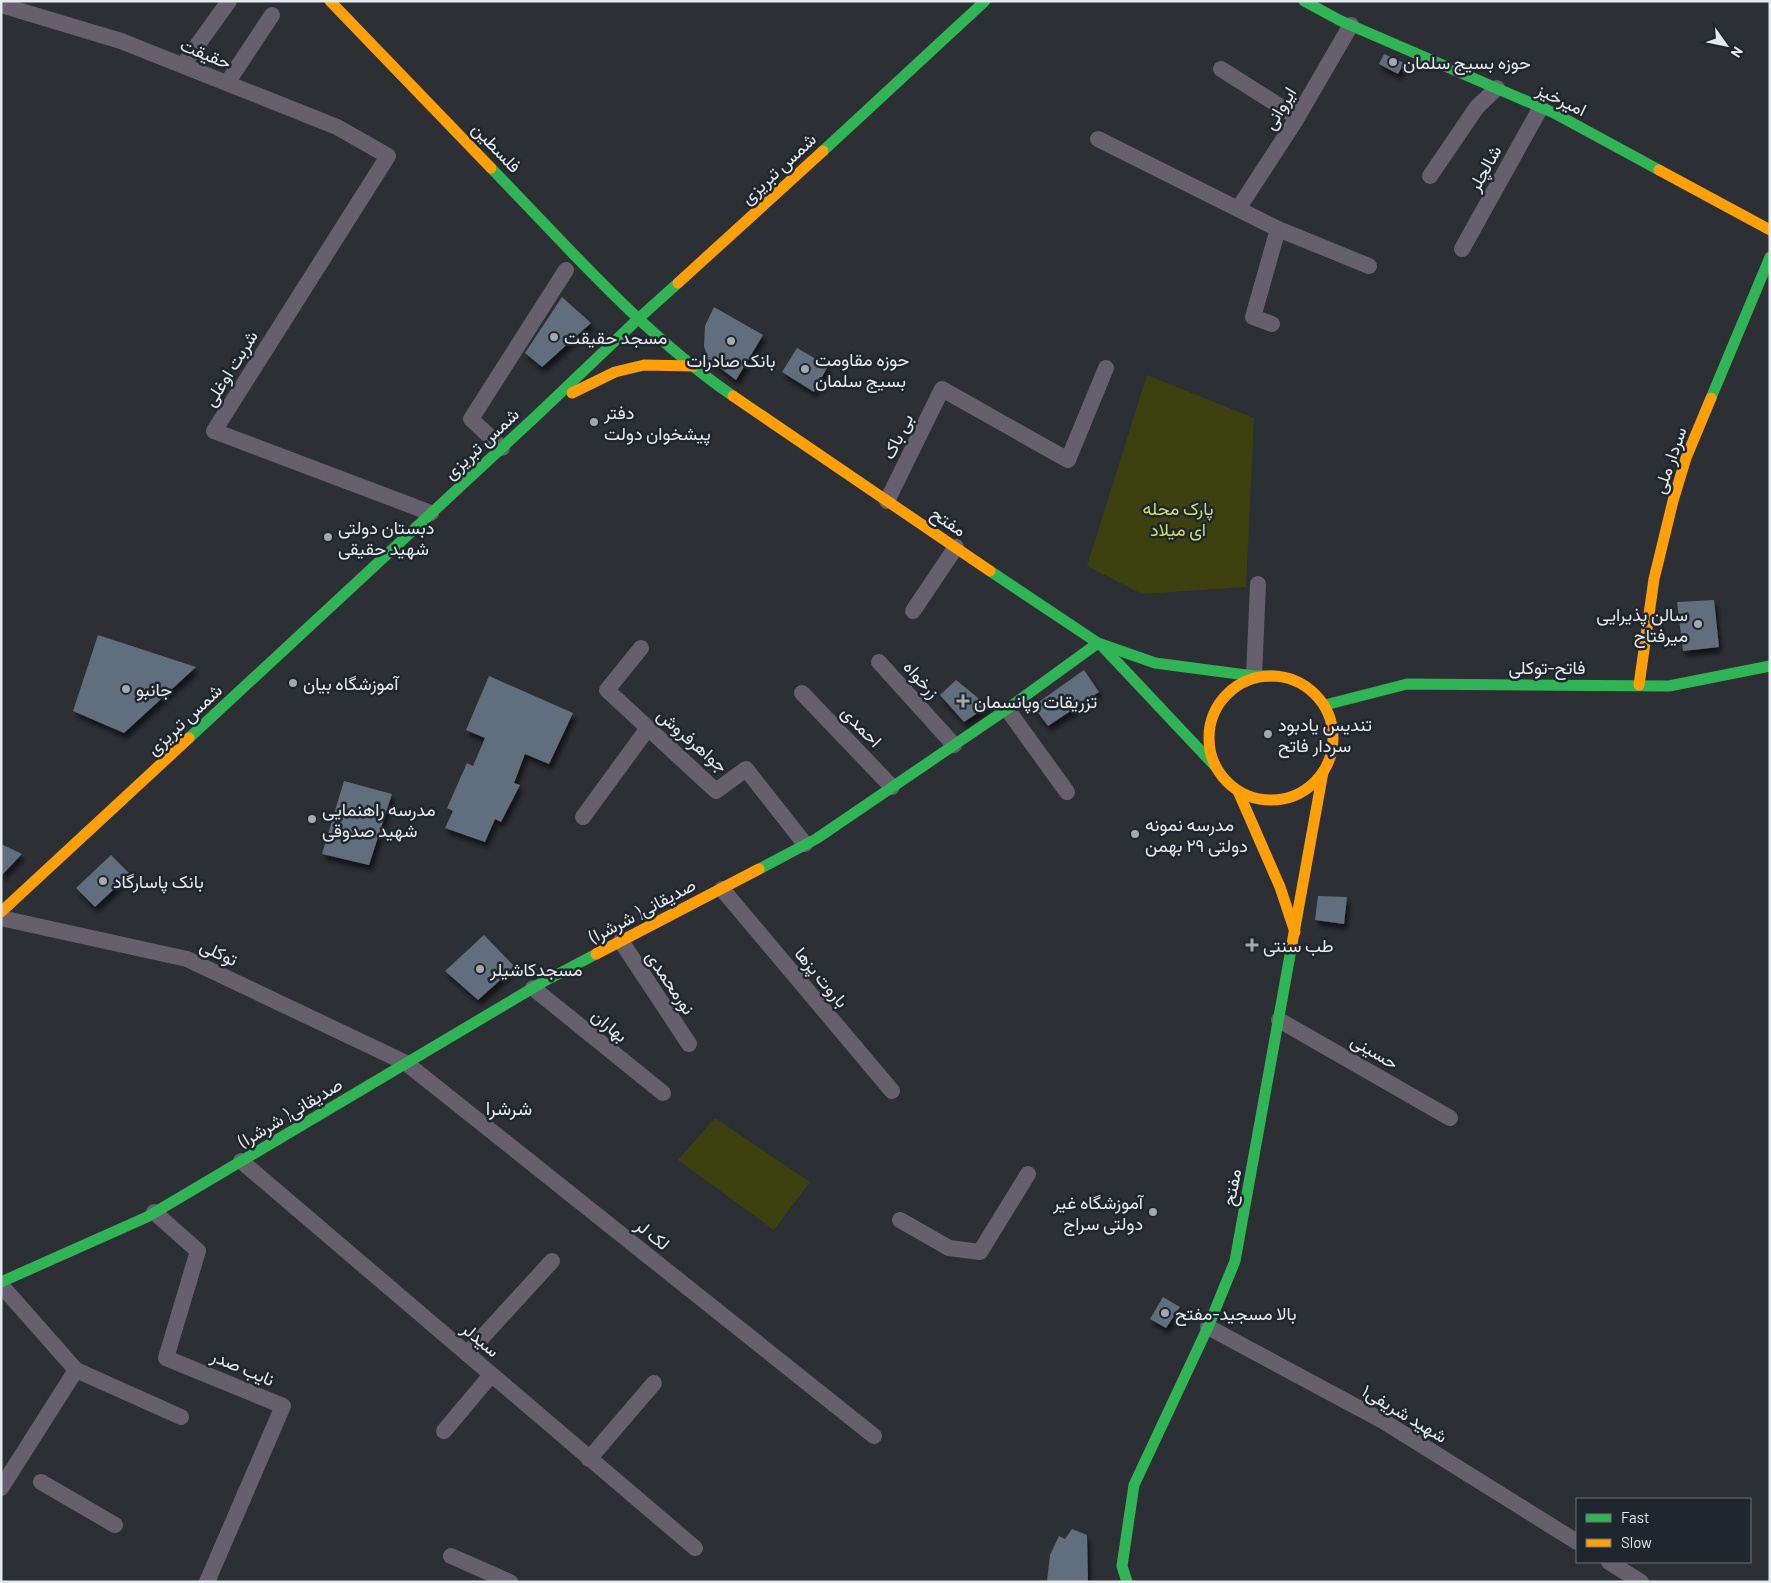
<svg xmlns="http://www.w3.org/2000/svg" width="1771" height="1583" font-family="Barlow,Vazirmatn,sans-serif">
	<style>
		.green { fill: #3d4110 }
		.building { fill: #616e7d; filter: url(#shadow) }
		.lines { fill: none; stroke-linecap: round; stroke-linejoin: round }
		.street { stroke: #665f6e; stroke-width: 16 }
		.fast { stroke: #30b455; stroke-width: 11 }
		.slow { stroke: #ff9f0a; stroke-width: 11 }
		.poi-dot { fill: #a4a9ae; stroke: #1f262d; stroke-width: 2 }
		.labels { text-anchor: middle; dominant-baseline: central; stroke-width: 5; stroke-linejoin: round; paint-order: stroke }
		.street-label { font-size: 18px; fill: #e5eaef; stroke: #1f262d }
		.poi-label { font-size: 18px; fill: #e5eaef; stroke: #1f262d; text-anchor: start }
		.park-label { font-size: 18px; fill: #d1dd65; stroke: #1f262d }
		.neighbourhood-label { font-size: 19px; fill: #e5eaef; stroke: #1f262d }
	</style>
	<defs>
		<filter id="shadow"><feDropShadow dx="3" dy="5.5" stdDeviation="2.5" flood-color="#0009"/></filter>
	</defs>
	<rect width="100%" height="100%" fill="#2c2f34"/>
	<!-- green -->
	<g class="green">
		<path d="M1147,375L1254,418L1246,587L1142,594L1087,566Z"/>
		<path d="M715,1118L810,1182L774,1230L678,1160Z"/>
	</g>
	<!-- building -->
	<g class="building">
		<path d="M1384,54L1404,63L1398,74L1379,64Z"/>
		<path d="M562,297L591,323L542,367L525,353Z"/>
		<path d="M714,307L763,335L736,380L708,359L704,346L705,326Z"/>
		<path d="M797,348L828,366L814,392L782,372Z"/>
		<path d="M1714,600L1719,647L1683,651L1677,602Z"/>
		<path d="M98,635L196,667L124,733L73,711Z"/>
		<path d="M1084,670L1099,692L1048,726L1033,706Z"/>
		<path d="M489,676L573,713L549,764L525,754L514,783L520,785L501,822L495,819L485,842L445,828L453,811L447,808L467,763L473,766L485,738L466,730Z"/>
		<path d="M956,680L988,706L964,722L940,695Z"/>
		<path d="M344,781L392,794L369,865L322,854Z"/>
		<path d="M1,844L22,854L1,876Z"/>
		<path d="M111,855L130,874L95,907L76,888Z"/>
		<path d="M1318,896L1347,897L1344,924L1315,920Z"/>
		<path d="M484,935L515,967L478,1000L445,971Z"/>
		<path d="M1163,1297L1180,1307L1166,1328L1150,1319Z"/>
		<path d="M1072,1529L1087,1535L1088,1582H1047L1050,1555L1059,1536L1065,1539Z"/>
	</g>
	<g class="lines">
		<!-- street -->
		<g class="street">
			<path d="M1,5L121,41L337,127L388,156L214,431L431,513"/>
			<path d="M183,65L229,1"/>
			<path d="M1221,69L1297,117"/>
			<path d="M227,83L272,15"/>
			<path d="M1098,139L1278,229L1253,317L1272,324"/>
			<path d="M1430,176L1477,107L1497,88"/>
			<path d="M1238,209L1294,123L1351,25"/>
			<path d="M1278,229L1369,266"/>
			<path d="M1462,249L1541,107"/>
			<path d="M502,448L471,419L566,270"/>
			<path d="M887,501L942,389L1068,460L1106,368"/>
			<path d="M913,611L956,547"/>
			<path d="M641,648L607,690L716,791L746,769L805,844"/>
			<path d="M879,662L954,745"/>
			<path d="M1254,676L1258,584"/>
			<path d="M802,693L892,787"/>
			<path d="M1007,709L1067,792"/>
			<path d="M583,817L648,728"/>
			<path d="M722,889L892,1091"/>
			<path d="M1,918L187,959L406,1063L874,1436"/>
			<path d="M621,941L689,1044"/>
			<path d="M533,988L663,1093"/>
			<path d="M1279,1020L1450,1118"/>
			<path d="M241,1161L695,1548"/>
			<path d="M154,1212L198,1251L166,1358L283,1406L207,1582"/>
			<path d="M900,1220L949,1248L980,1252L1028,1174"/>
			<path d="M1,1285L76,1370L181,1417"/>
			<path d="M1208,1327L1383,1421L1577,1542"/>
			<path d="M467,1354L552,1261"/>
			<path d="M444,1431L491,1375"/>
			<path d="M589,1459L654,1383"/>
			<path d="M41,1482L115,1525"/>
			<path d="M1,1488L76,1370"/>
			<path d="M451,1556L510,1582"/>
			<path d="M1609,1562L1641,1582"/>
		</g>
		<!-- fast -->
		<g class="fast">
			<path d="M1304,1L1341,21L1554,113L1659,170"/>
			<path d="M823,151L985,1"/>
			<path d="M491,168C568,247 642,333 733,396"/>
			<path d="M1711,398L1770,257"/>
			<path d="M990,571L1098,643L1155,663L1254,676H1274"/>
			<path d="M1102,646L1215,766"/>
			<path d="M1325,705L1407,684L1669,686L1770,666"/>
			<path d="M189,738L534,418L638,319L678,283"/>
			<path d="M759,869L816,839L1007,709L1098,643"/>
			<path d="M1,1282L147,1217L543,982L596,954"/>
			<path d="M1127,1582L1122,1566L1134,1485L1208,1327L1235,1261L1292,944"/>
		</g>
		<!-- slow -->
		<g class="slow">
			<path d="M330,1L491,168"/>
			<path d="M1659,170L1770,230"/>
			<path d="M678,283L823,151"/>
			<path d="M572,393L615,372L644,365L694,366"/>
			<path d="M733,396L990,571"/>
			<circle cx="1271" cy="738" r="62"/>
			<path d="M1639,685L1654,579L1673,501L1686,458L1711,398"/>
			<path d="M1238,791L1280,887L1295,932"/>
			<path d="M1,912L189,738"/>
			<path d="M1292,944L1323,772"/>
			<path d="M596,954L759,869"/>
		</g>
	</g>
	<!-- markers -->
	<g class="poi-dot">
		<circle cx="1393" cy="62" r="5"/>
		<circle cx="554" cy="337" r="5"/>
		<circle cx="731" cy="341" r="5"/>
		<circle cx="805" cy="369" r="5"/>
		<circle cx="594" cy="422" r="5"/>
		<circle cx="328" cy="537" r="5"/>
		<circle cx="1698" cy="624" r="5"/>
		<circle cx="293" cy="683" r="5"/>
		<circle cx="126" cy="689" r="5"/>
		<path d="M960.5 693.5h5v5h5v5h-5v5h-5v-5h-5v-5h5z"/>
		<circle cx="1268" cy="734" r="5"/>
		<circle cx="312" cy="819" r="5"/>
		<circle cx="1135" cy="834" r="5"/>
		<circle cx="103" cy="881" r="5"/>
		<path d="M1249.5 937.5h5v5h5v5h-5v5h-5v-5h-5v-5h5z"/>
		<circle cx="480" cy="969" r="5"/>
		<circle cx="1153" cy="1212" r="5"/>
		<circle cx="1165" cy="1313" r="5"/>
	</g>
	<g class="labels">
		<!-- street labels -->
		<g class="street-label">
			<text transform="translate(206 53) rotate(22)">حقیقت</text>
			<text transform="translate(1562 99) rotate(26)">امیرخیز</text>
			<text transform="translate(1279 108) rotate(-59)">ایروانی</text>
			<text transform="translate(497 147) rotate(46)">فلسطین</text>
			<text transform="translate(778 168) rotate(-43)">شمس تبریزی</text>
			<text transform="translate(1484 168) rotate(-61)">شالچلر</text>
			<text transform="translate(230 368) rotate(-58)">شربت اوغلی</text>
			<text transform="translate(897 436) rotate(-64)">بی باک</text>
			<text transform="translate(481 443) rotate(-43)">شمس تبریزی</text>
			<text transform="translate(1669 460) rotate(-71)">سردار ملی</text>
			<text transform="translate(949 521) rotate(34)">مفتح</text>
			<text x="1547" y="667">فاتح-توکلی</text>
			<text transform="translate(922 679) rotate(48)">زرخواه</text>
			<text transform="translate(184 719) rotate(-43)">شمس تبریزی</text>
			<text transform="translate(862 726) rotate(46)">احمدی</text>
			<text transform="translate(693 740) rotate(41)">جواهرفروش</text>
			<text transform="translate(642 910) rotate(-28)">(شرشرا )صدیقانی</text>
			<text transform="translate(219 952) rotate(25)">توکلی</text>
			<text transform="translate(822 977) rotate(50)">باروت پزها</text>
			<text transform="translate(671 982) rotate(56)">نورمحمدی</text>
			<text transform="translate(610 1025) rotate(39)">بهاران</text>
			<text transform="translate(1375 1051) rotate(30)">حسینی</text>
			<text transform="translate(290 1112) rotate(-31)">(شرشرا )صدیقانی</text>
			<text transform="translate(1231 1187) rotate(-79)">مفتح</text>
			<text transform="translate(653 1234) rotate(39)">لک لر</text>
			<text transform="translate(481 1339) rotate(40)">سیدلر</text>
			<text transform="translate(243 1367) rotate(23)">نایب صدر</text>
			<text transform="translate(1405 1413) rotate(31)">شهید شریفی۱</text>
		</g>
		<!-- poi labels -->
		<g class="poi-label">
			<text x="1403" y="62">حوزه بسیج سلمان</text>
			<text x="564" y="337">مسجد حقیقت</text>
			<text x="815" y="359">حوزه مقاومت<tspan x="815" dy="21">بسیج سلمان</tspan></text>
			<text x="731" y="360" text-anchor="middle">بانک صادرات</text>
			<text x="604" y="412">دفتر<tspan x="604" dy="21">پیشخوان دولت</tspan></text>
			<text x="338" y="527">دبستان دولتی<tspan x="338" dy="21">شهید حقیقی</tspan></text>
			<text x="1688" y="614" text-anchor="end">سالن پذیرایی<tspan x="1688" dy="21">میرفتاح</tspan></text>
			<text x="303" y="683">آموزشگاه بیان</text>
			<text x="136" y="689">جانبو</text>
			<text x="974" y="701">تزریقات وپانسمان</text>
			<text x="1278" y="724">تندیس یادبود<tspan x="1278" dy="21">سردار فاتح</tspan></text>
			<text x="322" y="809">مدرسه راهنمایی<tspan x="322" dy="21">شهید صدوقی</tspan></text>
			<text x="1145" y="824">مدرسه نمونه<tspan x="1145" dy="21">دولتی ۲۹ بهمن</tspan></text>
			<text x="113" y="881">بانک پاسارگاد</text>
			<text x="1263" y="945">طب سنتی</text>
			<text x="490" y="969">مسجدکاشیلر</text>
			<text x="1143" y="1202" text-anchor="end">آموزشگاه غیر<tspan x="1143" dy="21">دولتی سراج</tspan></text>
			<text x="1175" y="1313">بالا مسجید-مفتح</text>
		</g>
		<!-- park labels -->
		<g class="park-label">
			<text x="1178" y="508">پارک محله<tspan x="1178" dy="21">ای میلاد</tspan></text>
		</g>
		<!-- neighbourhood labels -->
		<g class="neighbourhood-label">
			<text x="509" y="1107">شرشرا</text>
		</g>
	</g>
	<!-- border -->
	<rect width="1771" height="1583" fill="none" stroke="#e5eaef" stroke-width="5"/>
	<!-- legend -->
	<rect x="1576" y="1498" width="175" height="65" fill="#1f262d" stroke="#6e747b"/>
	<rect x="1586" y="1514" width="25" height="8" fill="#30b455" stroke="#6e747b"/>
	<text x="1621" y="1523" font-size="15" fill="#e5eaef">Fast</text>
	<rect x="1586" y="1539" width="25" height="8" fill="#ff9f0a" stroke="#6e747b"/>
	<text x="1621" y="1548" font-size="15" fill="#e5eaef">Slow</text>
	<!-- north arrow -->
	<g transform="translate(1726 45) rotate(123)" stroke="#1f262d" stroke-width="4" paint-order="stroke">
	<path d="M0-4L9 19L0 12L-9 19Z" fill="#e5eaef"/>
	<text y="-8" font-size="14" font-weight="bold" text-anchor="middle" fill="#e5eaef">N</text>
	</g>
</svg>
